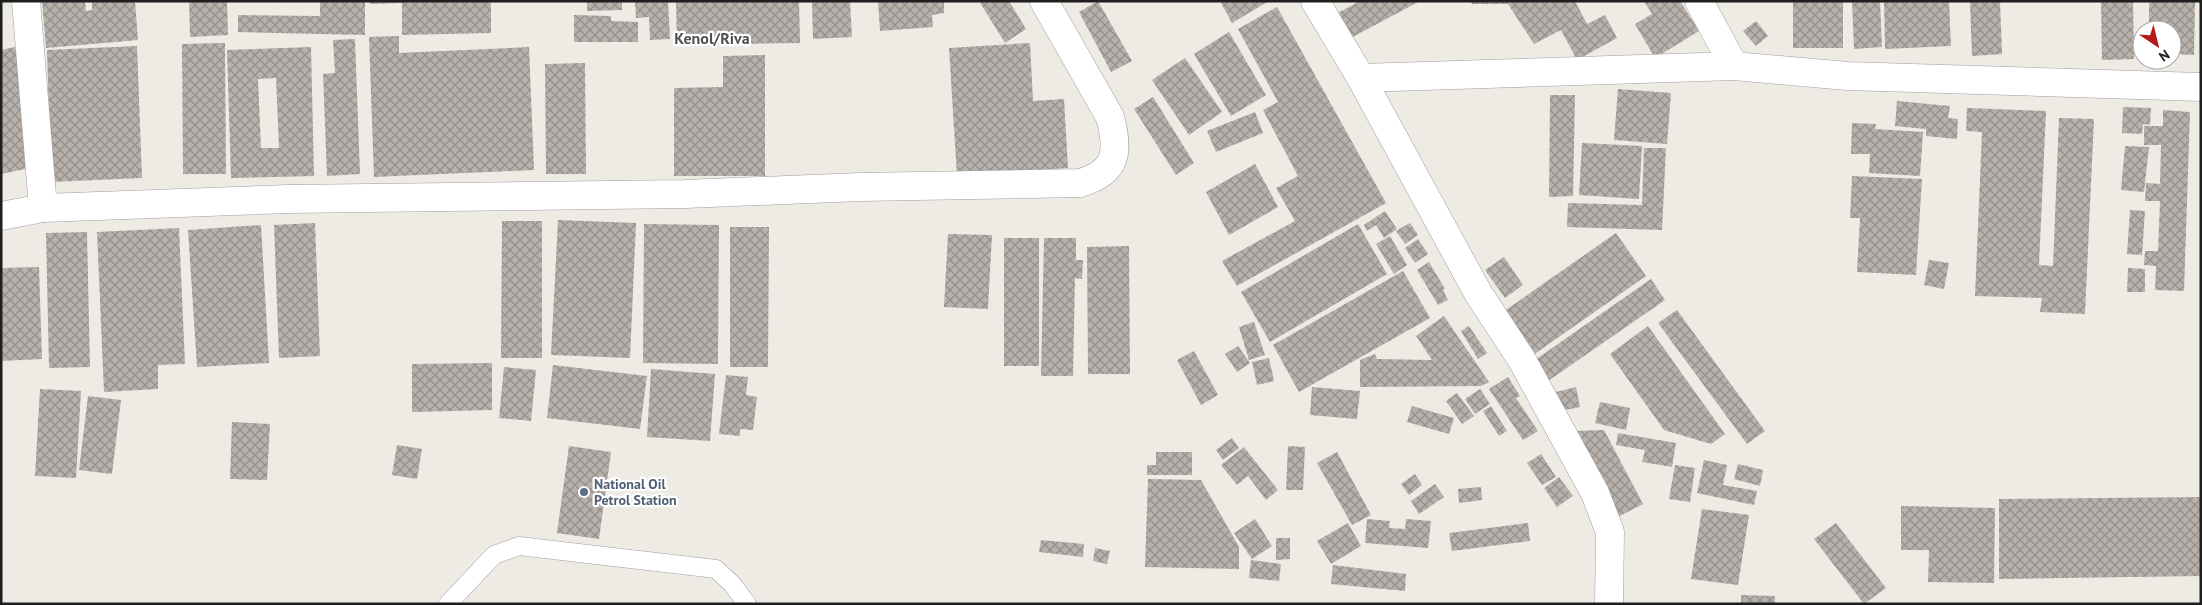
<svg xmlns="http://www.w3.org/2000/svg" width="2202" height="605" font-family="'PT Sans',sans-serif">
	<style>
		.building { fill: url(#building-cross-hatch); fill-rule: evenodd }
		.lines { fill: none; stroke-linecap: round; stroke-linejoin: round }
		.lane-casing { stroke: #9f9f9f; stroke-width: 19 }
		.street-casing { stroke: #9f9f9f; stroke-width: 29 }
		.lane { stroke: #fff; stroke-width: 18 }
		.street { stroke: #fff; stroke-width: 28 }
		.service-dot { fill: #5c6f8a; stroke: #fff; stroke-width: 2 }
		.labels { text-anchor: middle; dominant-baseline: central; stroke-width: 4.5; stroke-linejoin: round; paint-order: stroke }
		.service-label { font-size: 14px; font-weight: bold; fill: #4e5e75; stroke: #fff; text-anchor: start }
		.quarter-label { font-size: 16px; font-weight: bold; fill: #515151; stroke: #fff }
	</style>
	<defs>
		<pattern id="building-cross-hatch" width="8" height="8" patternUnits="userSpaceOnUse" patternTransform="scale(1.25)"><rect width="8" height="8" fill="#b7b0ab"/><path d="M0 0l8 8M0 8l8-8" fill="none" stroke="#948f8b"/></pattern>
	</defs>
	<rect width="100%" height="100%" fill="#eeebe5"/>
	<!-- building -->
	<g class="building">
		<path d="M42,1H85L86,11L92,10V1H135L138,40L46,48Z"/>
		<path d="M189,1H227L228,35L190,37Z"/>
		<path d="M320,1H365V35L238,32V15L320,16Z"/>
		<path d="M370,1H491V33L402,35V3L370,4Z"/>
		<path d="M587,1H622V10L587,11Z"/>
		<path d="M635,1H668L670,39L650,40L649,17L636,18Z"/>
		<path d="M676,1H799L800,43L677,45Z"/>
		<path d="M812,1H850L852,37L813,39Z"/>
		<path d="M878,1H944V13L932,15L933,27L880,31Z"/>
		<path d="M979,1H1009L1026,29L1005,43Z"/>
		<path d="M1098,1L1132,61L1111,72L1079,12Z"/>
		<path d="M1220,1H1269L1232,23Z"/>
		<path d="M1360,1H1420L1347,40L1334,15Z"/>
		<path d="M1470,1H1575L1587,24L1605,15L1617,38L1577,60L1561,30L1534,44L1508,4H1472Z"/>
		<path d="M1644,1H1680L1699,31L1655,58L1635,24L1652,14Z"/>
		<rect x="1793" y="1" width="50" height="47"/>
		<path d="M1852,1H1880L1882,47L1854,49Z"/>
		<path d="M1884,1H1949L1951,46L1885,49Z"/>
		<path d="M1970,1H2000L2002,54L1972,56Z"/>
		<path d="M2101,1H2133L2134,59L2102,60Z"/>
		<path d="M2149,1H2195L2194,55L2172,54V30H2149Z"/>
		<path d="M1277,7L1386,203L1237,286L1222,261L1295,221L1276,188L1298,176L1263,110L1278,102L1238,29Z"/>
		<path d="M574,15L611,16V21L638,22V42H574Z"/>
		<path d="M1756,21L1768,36L1756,46L1743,31Z"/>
		<path d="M1229,32L1266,95L1231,116L1194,54Z"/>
		<path d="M399,36V53L529,47L534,170L374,177L369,37Z"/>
		<path d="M355,39L360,174L327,176L323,74L335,73L333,40Z"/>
		<path d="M225,43L226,174H183L182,44Z"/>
		<path d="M1030,43L1033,101L1064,99L1068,168L957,176L949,48Z"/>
		<path d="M137,46L142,178L51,182L47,50Z"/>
		<path d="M15,47L39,166L1,174V50Z"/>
		<path d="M311,47L314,176L231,178L227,50ZM276,78L279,148H261L258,79Z"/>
		<path d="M765,55V176H674V88L723,87V56Z"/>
		<path d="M1185,58L1222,112L1189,135L1152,80Z"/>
		<path d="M585,63L586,174H546L545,64Z"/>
		<path d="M1618,89L1671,93L1667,144L1614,140Z"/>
		<path d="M1550,95H1575L1573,196L1549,197Z"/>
		<path d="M1153,97L1194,163L1176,175L1134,109Z"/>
		<path d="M1897,101L1950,106L1948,118L1958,119L1957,139L1926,136V129L1895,126Z"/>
		<path d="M2123,107L2151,108L2150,125L2143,124L2142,134L2122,133Z"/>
		<path d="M1967,108L2046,111L2039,265L2053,266L2059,118L2094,119L2085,314L2040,312L2042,298L1975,296L1982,132L1966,131Z"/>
		<path d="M2163,110L2190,112L2184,291L2155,290L2156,266L2144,265L2145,251H2158L2160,201H2145L2146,183L2160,184L2161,145H2144V126H2163Z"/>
		<path d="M1255,112L1263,133L1216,152L1207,131Z"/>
		<path d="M1852,123L1876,124L1875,129L1923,132L1920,176L1869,173L1870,154H1851Z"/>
		<path d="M1582,143L1642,146L1639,199L1579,195Z"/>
		<path d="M2125,146L2149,147L2144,192L2121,190Z"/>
		<path d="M1644,148H1666L1662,230L1567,227L1568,203L1642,205Z"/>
		<path d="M1255,164L1278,207L1229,235L1206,192Z"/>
		<path d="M1852,176L1922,179L1916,275L1857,272L1860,218H1850Z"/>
		<path d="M2130,210L2145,211L2142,255L2127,254Z"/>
		<path d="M1385,211L1397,229L1384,238L1376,225L1367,231L1364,225Z"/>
		<path d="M558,220L636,223L630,358L551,355Z"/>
		<path d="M502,221H542V358H501Z"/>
		<path d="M315,223L320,356L279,358L274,225Z"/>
		<path d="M1410,223L1418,235L1405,244L1396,231Z"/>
		<path d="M644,224L719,225L718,364L643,363Z"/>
		<path d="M1358,224L1387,274L1270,342L1241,292Z"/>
		<path d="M261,225L269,363L197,367L188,230Z"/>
		<path d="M730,227H769L768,367H730Z"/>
		<path d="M179,228L185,364L158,365V389L104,392L97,232Z"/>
		<path d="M87,232L90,367L49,368L46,233Z"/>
		<path d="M1616,233L1646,276L1533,355L1503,312Z"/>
		<path d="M948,234L992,235L988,309L944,307Z"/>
		<path d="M1390,236L1407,265L1394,274L1376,244Z"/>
		<rect x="1004" y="238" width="35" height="128"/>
		<path d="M1044,238H1076V260H1083L1082,279L1075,278L1073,376H1041Z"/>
		<path d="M1418,239L1428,254L1415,263L1405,248Z"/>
		<path d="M1129,246L1130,374H1088L1087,247Z"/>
		<path d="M1504,257L1523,285L1505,298L1485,270Z"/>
		<path d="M1929,260L1949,263L1944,289L1924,285Z"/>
		<path d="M1429,262L1445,289L1443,290L1448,300L1438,305L1417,270Z"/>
		<path d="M39,267L42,359L1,361V268Z"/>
		<path d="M2128,268L2145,269V292H2127Z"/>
		<path d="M1403,271L1430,318L1299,392L1273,345Z"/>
		<path d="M1651,279L1665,300L1548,381L1535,360Z"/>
		<path d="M1677,310L1765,431L1747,444L1658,323Z"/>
		<path d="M1444,316L1489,382L1481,386L1360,387V360L1375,354L1377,359L1432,360L1416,336Z"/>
		<path d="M1254,322L1265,355L1249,360L1239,327Z"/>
		<path d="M1469,326L1487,353L1478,359L1461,331Z"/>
		<path d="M1648,326L1725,434L1711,444L1664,430L1610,354Z"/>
		<path d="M1238,346L1250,363L1237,372L1225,354Z"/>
		<path d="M1194,351L1218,395L1201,405L1177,360Z"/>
		<path d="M1269,358L1274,381L1257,385L1252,362Z"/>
		<path d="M492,363V410L412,412V364Z"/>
		<path d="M553,365L647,376L640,429L547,418Z"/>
		<path d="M504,367L536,370L531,421L499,418Z"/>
		<path d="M651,369L715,374L710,441L647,437Z"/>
		<path d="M726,375L748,377L746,395L757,397L753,430L740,429V436L719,434Z"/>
		<path d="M1508,377L1520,396L1516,398L1538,431L1523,440L1489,389Z"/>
		<path d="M1312,387L1360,391L1357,419L1310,415Z"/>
		<path d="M1576,387L1580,407L1560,411L1556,392Z"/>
		<path d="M40,389L81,391L76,478L35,476Z"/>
		<path d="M1480,389L1490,404L1475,414L1465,399Z"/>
		<path d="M1457,393L1474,416L1462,424L1446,401Z"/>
		<path d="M88,396L121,400L112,474L79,470Z"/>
		<path d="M1600,402L1630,408L1626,430L1595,423Z"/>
		<path d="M1412,406L1454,418L1449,434L1407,422Z"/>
		<path d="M1491,406L1507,431L1499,436L1483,411Z"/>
		<path d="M232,422L270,424L267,480L230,479Z"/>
		<path d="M1604,430L1643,504L1618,517L1573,431Z"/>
		<path d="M1618,433L1676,443L1672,467L1642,462L1645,450L1616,445Z"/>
		<path d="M1232,438L1239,448L1223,460L1216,450Z"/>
		<path d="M397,445L422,449L417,479L392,475Z"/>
		<path d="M569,446L611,452L599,539L557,533Z"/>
		<path d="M1288,446L1305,447L1303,490H1286Z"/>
		<path d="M1244,447L1278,490L1266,500L1248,476L1237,485L1221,465Z"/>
		<path d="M1156,452H1192V475H1147V465H1156Z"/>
		<path d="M1337,452L1371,515L1352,525L1317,463Z"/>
		<path d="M1541,454L1556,477L1542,485L1527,463Z"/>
		<path d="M1704,460L1727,465L1723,485L1757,491L1754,505L1697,493Z"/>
		<path d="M1738,464L1763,470L1760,486L1734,479Z"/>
		<path d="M1675,465L1695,468L1690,502L1669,499Z"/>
		<path d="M1415,474L1422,485L1409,495L1401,484Z"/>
		<path d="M1559,477L1573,496L1557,507L1544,488Z"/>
		<path d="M1148,479L1201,480L1239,547V569L1145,567Z"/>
		<path d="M1435,484L1444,497L1419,514L1411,501Z"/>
		<path d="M1481,487L1482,500L1459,503L1458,489Z"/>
		<path d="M2201,497V576L1999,579V499Z"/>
		<path d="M1901,506L1995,508L1994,583L1928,582L1929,550H1901Z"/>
		<path d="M1702,509L1749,515L1738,585L1691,579Z"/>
		<path d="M1255,519L1272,546L1252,559L1234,533Z"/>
		<path d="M1367,519L1390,521L1389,528L1405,529L1406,519L1431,521L1428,548L1365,543Z"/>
		<path d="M1348,523L1361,546L1331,564L1317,541Z"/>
		<path d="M1528,523L1530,541L1452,551L1449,533Z"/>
		<path d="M1836,523L1886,588L1864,604L1814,539Z"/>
		<path d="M1276,538H1290V559L1276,560Z"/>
		<path d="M1041,540L1084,544L1083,557L1039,552Z"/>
		<path d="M1095,548L1110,551L1107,564L1093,561Z"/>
		<path d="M1251,560L1281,564L1279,581L1249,578Z"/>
		<path d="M1333,565L1406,574L1405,591L1331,584Z"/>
		<path d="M1741,595L1775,596V604H1741Z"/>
	</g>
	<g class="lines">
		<defs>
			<path id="lane" d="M448,604L494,555L519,546L716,569L732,584L747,604"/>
			<g id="street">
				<path d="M1315,1L1361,78L1734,66L1847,76L2201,87"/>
				<path d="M1699,1L1734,66"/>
				<path d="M1361,78L1478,293L1522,360L1595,493L1610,532L1609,604"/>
				<path d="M43,208L288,199L685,194L860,187L1080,183C1118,172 1119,151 1110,117L1044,1"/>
				<path d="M1,216L43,208L26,1"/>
			</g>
		</defs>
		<!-- lane casing -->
		<use href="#lane" class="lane-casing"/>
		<!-- street casing -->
		<use href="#street" class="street-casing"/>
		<!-- lane -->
		<use href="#lane" class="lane"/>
		<!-- street -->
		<use href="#street" class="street"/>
	</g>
	<!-- markers -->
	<circle class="service-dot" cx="584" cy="492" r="5"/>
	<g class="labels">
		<!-- service labels -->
		<g class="service-label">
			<text x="594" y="484">National Oil<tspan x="594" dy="16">Petrol Station</tspan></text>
		</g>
		<!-- quarter labels -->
		<g class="quarter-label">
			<text x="712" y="38">Kenol/Riva</text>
		</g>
	</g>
	<!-- border -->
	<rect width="2202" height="605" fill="none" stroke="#1e1e1e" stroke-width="5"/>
	<!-- north arrow -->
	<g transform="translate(2157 45) rotate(145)"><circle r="24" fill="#ffffff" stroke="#a5a5a5"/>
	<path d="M0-4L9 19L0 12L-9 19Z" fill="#b41b18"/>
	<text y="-8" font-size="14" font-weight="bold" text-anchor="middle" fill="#1e1e1e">N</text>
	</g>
</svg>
